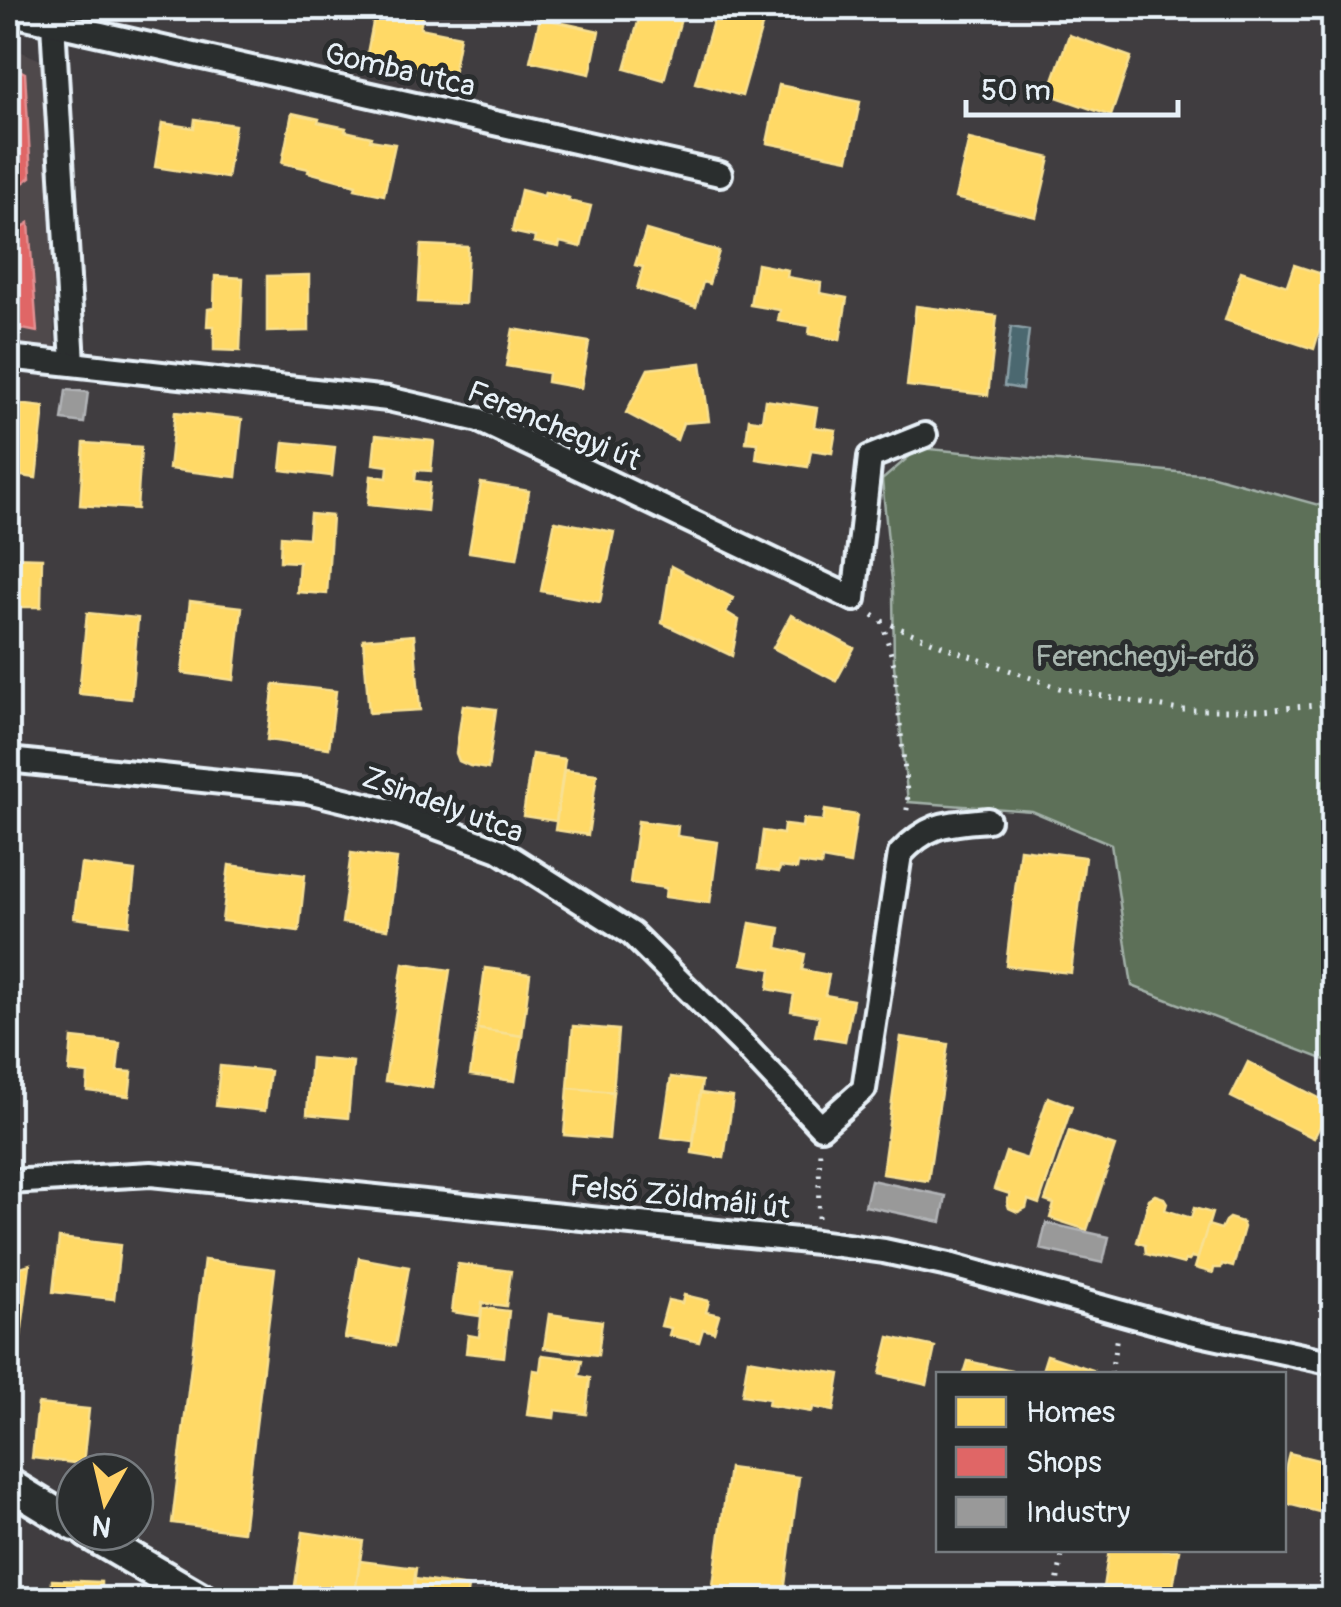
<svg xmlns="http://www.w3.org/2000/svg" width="1341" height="1607" font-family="Pangolin,sans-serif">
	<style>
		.built { fill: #50484c }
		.green { fill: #5d7059; stroke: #a2b0a8; stroke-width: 2.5 }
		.water { fill: #4c6870; stroke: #8a9fa6; stroke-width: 2.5 }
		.homes { fill: #ffd966; stroke: #f8e092; stroke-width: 2.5 }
		.shops { fill: #e06666; stroke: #e29092; stroke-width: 2.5 }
		.industry { fill: #999; stroke: #b1b3b6; stroke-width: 2.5 }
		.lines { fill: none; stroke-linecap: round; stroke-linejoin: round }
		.street-casing { stroke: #e8f1f8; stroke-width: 30 }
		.secondary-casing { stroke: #e8f1f8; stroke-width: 38 }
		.path { stroke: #e8f1f8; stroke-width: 5; stroke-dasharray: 2.5 8; stroke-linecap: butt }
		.street { stroke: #2a2d2e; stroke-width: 22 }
		.secondary { stroke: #2a2d2e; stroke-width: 30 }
		.labels { text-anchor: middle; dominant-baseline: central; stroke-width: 10; stroke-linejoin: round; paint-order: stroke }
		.street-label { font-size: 30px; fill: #e8f1f8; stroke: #2a2d2e }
		.park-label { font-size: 30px; fill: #a9b7b0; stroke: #2a2d2e }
	</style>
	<rect width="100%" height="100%" fill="#403d40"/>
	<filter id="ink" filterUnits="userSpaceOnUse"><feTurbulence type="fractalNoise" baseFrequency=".01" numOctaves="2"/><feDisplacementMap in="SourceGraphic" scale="20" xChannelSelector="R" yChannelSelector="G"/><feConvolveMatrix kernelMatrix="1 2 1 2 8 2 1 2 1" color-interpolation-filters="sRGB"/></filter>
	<g filter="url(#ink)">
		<!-- built -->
		<path class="built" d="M8,46L43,61L55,349L8,342Z"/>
		<!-- green -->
		<path class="green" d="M919,448L1210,475L1333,509V1063L1132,986L1111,844L1032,811L908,802L894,665L893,591L882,480Z"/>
		<!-- water -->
		<path class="water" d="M1011,327L1029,330L1022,389L1004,386Z"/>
		<!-- homes -->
		<g class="homes">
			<path d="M376,8H391L423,14L420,28L460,36L452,79L408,71L410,62L367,54Z"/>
			<path d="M642,8H684L664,80L625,69Z"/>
			<path d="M717,8H725L764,19L742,96L695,83Z"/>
			<path d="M540,18L599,31L590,74L530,61Z"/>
			<path d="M1069,35L1131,57L1111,116L1048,94Z"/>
			<path d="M779,85L860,102L848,159L767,143Z"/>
			<path d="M292,113L319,119L318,122L346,128L345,131L371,137L370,140L395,144L384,195L355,189L356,185L308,172L309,169L282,163Z"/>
			<path d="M195,119L235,125L227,178L155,167L162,123L194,128Z"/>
			<path d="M969,139L1050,158L1036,217L955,198Z"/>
			<path d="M521,190L544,196L545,192L569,198L568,201L591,206L581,247L560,242L559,247L534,242L535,237L512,232Z"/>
			<path d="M646,230L719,251L709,284L703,282L696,307L637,289L643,267L635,265Z"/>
			<path d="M421,245L468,247L465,304L418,302Z"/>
			<path d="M757,264L788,270L787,277L821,283L820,293L847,298L840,340L809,334L810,326L778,321L780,310L750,305Z"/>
			<path d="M1294,265L1334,278V322L1323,319L1314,349L1225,320L1241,271L1287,286Z"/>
			<path d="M309,275V331L267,332V276Z"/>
			<path d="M215,276L243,278L240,351L214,350V326H207L208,309L214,308Z"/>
			<path d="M916,306L997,316L988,395L907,386Z"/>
			<path d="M513,329L589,342L581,388L547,382L548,373L506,366Z"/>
			<path d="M701,363L709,421L683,423L677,440L626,413L648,369Z"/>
			<path d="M765,400L817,408L814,427L836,430L832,453L811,450L808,467L756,459L758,443L746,442L749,419L762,421Z"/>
			<path d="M8,403L44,407L36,478L8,474Z"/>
			<path d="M175,412L242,419L236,477L169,469Z"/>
			<path d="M376,435L434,441L431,471L416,470L415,481L430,483L427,511L368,505L371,476L387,478L388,466L373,464Z"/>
			<path d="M284,442L335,447L332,476L281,470Z"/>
			<path d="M84,443L141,447L137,509L80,505Z"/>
			<path d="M481,483L529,491L517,559L469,552Z"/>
			<path d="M310,514L332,516L327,594L297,592L299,562L280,561L281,536L308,538Z"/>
			<path d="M555,521L614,532L600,602L541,591Z"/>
			<path d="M8,557L42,558L41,607H8Z"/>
			<path d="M671,566L733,598L726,612L739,620L732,656L662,623Z"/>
			<path d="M190,601L242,607L234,680L182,673Z"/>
			<path d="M87,613L138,618L131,699L79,694Z"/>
			<path d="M791,615L854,648L836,681L773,648Z"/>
			<path d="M414,635L420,710L369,713L363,639Z"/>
			<path d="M274,684L336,691L329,748L267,740Z"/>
			<path d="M463,705L496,709L488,769L470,766L459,761L456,753Z"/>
			<path d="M532,754L565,759L556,821L523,816Z"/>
			<path d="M564,770L597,774L588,835L555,830Z"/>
			<path d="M825,810L857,815L850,864L822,859L821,866L798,863L797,869L780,867L779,872L758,869L763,831L783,834L784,825L802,827L803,819L823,821Z"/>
			<path d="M638,821L678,826L677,836L718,842L710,903L665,897L666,888L630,883Z"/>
			<path d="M1020,849L1085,857L1071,973L1006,966Z"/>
			<path d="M351,853L397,859L388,929L342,923Z"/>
			<path d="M81,864L135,871L129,925L74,918Z"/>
			<path d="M229,865L305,875L299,931L222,921Z"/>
			<path d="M750,923L780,928L777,948L805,954L802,970L829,975L825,995L853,1000L845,1041L815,1036L819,1016L791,1011L794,994L768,989L771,969L742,964Z"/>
			<path d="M403,963L450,970L432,1088L385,1081Z"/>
			<path d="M485,968L530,974L522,1036L477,1029Z"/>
			<path d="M573,1026L618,1030L613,1092L568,1088Z"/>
			<path d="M477,1029L522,1036L515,1081L470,1075Z"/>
			<path d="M901,1037L948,1044L928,1181L882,1174Z"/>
			<path d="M72,1038L120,1043L117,1071L132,1072L129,1096L87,1091L88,1074L69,1072Z"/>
			<path d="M311,1058L353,1062L348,1118L307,1114Z"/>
			<path d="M1248,1062L1331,1104L1314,1138L1231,1097Z"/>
			<path d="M220,1066L270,1071L265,1111L216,1106Z"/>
			<path d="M671,1077L702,1081L693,1141L662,1137Z"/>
			<path d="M568,1088L613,1092L609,1139L564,1135Z"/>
			<path d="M700,1093L733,1097L724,1158L692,1153Z"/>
			<path d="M1048,1097L1072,1106L1039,1204L1028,1200L1026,1208L1018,1212L1009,1208L1007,1202L1010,1194L994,1189L1006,1152L1027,1159Z"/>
			<path d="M1069,1131L1115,1146L1087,1230L1050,1218L1054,1204L1045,1201Z"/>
			<path d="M1155,1195L1164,1198L1167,1203L1165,1210L1191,1218L1194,1208L1212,1213L1198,1259L1192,1257L1189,1261L1185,1260L1184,1264L1146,1254L1145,1245L1137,1242L1149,1199Z"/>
			<path d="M1229,1218L1242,1222L1244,1227L1233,1267L1222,1264L1221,1268H1214L1213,1273L1195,1268L1208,1225L1221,1229L1225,1221Z"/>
			<path d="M59,1238L120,1245L114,1299L53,1292Z"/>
			<path d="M359,1258L409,1267L395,1346L345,1338Z"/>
			<path d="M204,1260L275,1269L243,1532L172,1523Z"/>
			<path d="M30,1264L15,1384L8,1383V1271Z"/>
			<path d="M458,1264L511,1271L506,1306L482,1303L480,1316L452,1312Z"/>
			<path d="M684,1295L709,1301L706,1312L719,1315L714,1332L703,1329L699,1342L669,1335L671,1328L661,1326L668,1300L682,1303Z"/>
			<path d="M482,1308L509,1311L504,1357L466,1353L468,1335L479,1337Z"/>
			<path d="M549,1314L602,1321L598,1355L544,1348Z"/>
			<path d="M889,1337L935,1347L927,1385L880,1374Z"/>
			<path d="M542,1355L582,1360L579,1376L590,1378L586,1414L555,1410L554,1418L527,1415L533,1370L540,1371Z"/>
			<path d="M1047,1355L1093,1370L1092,1374H1041Z"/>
			<path d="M748,1359L840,1374L834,1411L813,1407L812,1412L768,1405L769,1399L742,1395Z"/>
			<path d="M968,1361L1011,1371L1010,1374H964Z"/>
			<path d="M38,1404L89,1409L83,1464L32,1458Z"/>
			<path d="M1289,1453L1334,1464L1323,1513L1284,1503V1473Z"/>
			<path d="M729,1468L799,1477L783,1600H711Z"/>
			<path d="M303,1532L363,1541L354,1600L294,1592Z"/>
			<path d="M1109,1550H1179L1171,1600H1101Z"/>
			<path d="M360,1561L416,1568L412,1600H354Z"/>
			<path d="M415,1579L468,1587L466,1600H412Z"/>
			<path d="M52,1580L101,1582V1600H51Z"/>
		</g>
		<!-- shops -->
		<g class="shops">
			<path d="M8,64L25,73L31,177L8,194Z"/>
			<path d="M29,223L37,332L8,326V236Z"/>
		</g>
		<!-- industry -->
		<g class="industry">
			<path d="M66,390L88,392L84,423L62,420Z"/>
			<path d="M871,1180L946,1196L941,1222L865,1206Z"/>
			<path d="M1046,1223L1109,1237L1103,1263L1040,1249Z"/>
		</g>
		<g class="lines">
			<defs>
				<g id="street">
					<path d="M59,8L53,23L73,363"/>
					<path d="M8,13L720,174"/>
					<path d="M8,357L388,399L479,420L854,599L870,457L925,435"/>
					<path d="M8,760L308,791L398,813L499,850L632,934L741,1042L821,1127L864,1089L900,854C930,822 947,824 988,820"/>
					<path d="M8,1182L151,1174L817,1242L884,1251L953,1266L1191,1332L1334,1363"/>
				</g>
				<g id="secondary">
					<path d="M8,1484L75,1525"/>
					<path d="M87,1532L203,1600"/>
				</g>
			</defs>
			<!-- street casing -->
			<use href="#street" class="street-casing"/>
			<!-- secondary casing -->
			<use href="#secondary" class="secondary-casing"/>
			<!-- path -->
			<g class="path">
				<path d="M873,615L882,621L950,649L1059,688L1179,710H1263L1328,704L1334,706"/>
				<path d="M882,621L894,665L908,802L906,816"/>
				<path d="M818,1218L820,1149"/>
				<path d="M1111,1374L1117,1335"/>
				<path d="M1054,1600L1063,1550"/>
			</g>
			<!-- street -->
			<use href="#street" class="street"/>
			<!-- secondary -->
			<use href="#secondary" class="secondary"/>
		</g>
	</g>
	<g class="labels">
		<!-- street labels -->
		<g class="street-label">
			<text transform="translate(400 70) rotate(13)">Gomba utca</text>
			<text transform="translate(554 426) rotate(23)">Ferenchegyi út</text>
			<text transform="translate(443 805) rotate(20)">Zsindely utca</text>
			<text transform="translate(680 1197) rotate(6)">Felső Zöldmáli út</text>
		</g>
		<!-- park labels -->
		<g class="park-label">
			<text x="1145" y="656">Ferenchegyi-erdő</text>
		</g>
	</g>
	<!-- margin -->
	<rect width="1341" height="1607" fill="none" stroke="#2a2d2e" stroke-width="40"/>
	<rect x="20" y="20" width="1301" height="1567" fill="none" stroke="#e8f1f8" stroke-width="4" filter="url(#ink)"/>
	<!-- legend -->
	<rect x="936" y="1372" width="350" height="180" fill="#2a2d2e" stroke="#767b7f" stroke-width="2.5"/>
	<rect x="956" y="1397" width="50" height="30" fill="#ffd966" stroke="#767b7f" stroke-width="2.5"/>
	<text x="1026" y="1422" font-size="30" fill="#e8f1f8">Homes</text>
	<rect x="956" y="1447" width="50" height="30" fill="#e06666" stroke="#767b7f" stroke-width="2.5"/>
	<text x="1026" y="1472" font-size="30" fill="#e8f1f8">Shops</text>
	<rect x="956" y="1497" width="50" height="30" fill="#999999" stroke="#767b7f" stroke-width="2.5"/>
	<text x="1026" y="1522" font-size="30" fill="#e8f1f8">Industry</text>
	<!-- north arrow -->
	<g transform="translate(105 1502) rotate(188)"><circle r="48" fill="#2a2d2e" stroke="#767b7f" stroke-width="2.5"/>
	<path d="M0-8L18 38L0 25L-18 38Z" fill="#ffd166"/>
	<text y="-15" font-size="28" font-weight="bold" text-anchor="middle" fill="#e8f1f8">N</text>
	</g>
	<!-- scale -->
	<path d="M966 100v15h212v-15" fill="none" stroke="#e8f1f8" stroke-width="5"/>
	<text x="981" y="100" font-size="30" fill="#e8f1f8" stroke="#2a2d2e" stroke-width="8" paint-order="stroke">50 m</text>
</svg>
